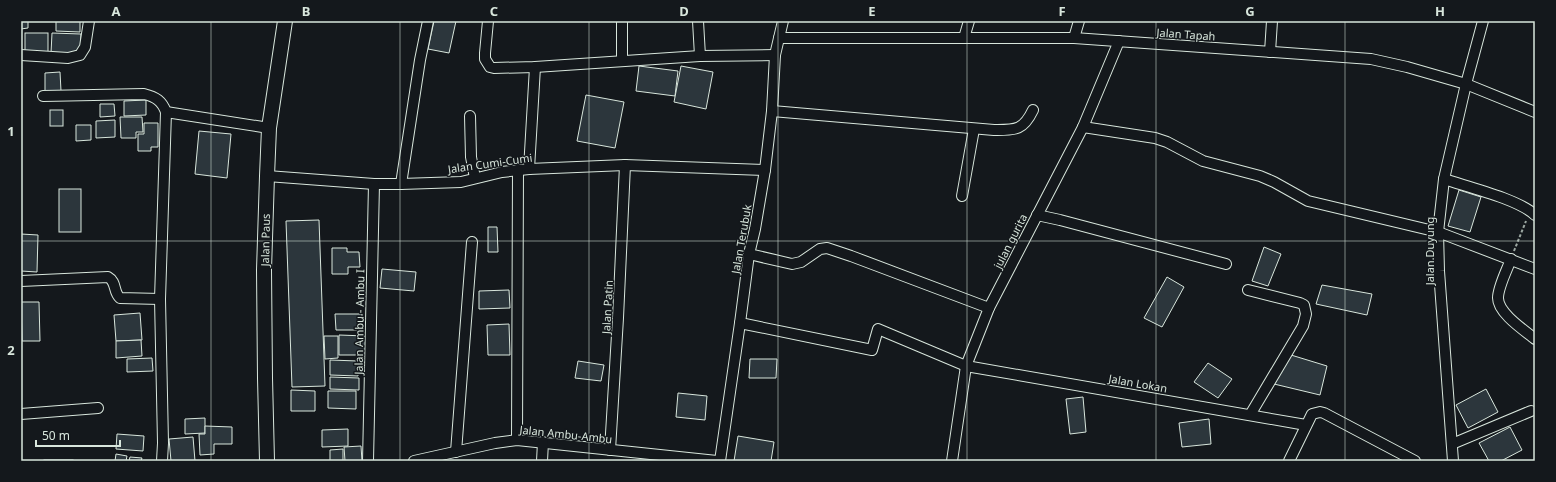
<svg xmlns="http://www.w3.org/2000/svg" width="1556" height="482" font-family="'Noto Sans',sans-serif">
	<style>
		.building { fill: #2c363c; stroke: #d8e6dc }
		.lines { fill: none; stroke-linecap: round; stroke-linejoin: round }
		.minor-casing { stroke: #d8e6dc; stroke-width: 12 }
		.secondary-casing { stroke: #d8e6dc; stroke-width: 16 }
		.path { stroke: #9da8a2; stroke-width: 2; stroke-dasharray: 3 2; stroke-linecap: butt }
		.minor { stroke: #14181c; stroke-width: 10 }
		.secondary { stroke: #14181c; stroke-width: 14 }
		.grid { fill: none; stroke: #d8e6dc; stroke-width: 1; stroke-opacity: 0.55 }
		.labels { text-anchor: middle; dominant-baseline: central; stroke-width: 3; stroke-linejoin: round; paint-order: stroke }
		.street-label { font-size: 11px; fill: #d8e6dc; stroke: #14181c }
		.neatline { fill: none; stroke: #d8e6dc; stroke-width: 1.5 }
		.grid-label { font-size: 13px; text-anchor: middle; font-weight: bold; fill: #d8e6dc }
	</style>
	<rect width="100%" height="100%" fill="#14181c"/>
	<!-- building -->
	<g class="building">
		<path d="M21,21H28V28L21,29Z"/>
		<path d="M56,21H80V32L56,31Z"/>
		<path d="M434,21H456L449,53L428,49Z"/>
		<rect x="25" y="33" width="23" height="19"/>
		<path d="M52,33L81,34L80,54L51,53Z"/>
		<path d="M639,66L678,71L675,96L636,91Z"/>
		<path d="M681,66L713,72L706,109L674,102Z"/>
		<path d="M60,72L61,91H45V73Z"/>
		<path d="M586,95L624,102L615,148L577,141Z"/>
		<path d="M146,100V115L124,116V101Z"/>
		<path d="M100,104H114L115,116L100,117Z"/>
		<rect x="50" y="110" width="13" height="16"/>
		<path d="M120,117H142L143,132H136V138H121Z"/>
		<path d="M115,120V137L96,138V121Z"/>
		<path d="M144,123H158V147H151V151H138V134H144Z"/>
		<path d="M76,125H91V140L76,141Z"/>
		<path d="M199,131L231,134L227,178L195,174Z"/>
		<rect x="59" y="189" width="22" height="43"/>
		<path d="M1459,190L1481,197L1470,232L1448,226Z"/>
		<path d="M319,220L325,386L292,387L286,221Z"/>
		<path d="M488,227H497L498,252H488Z"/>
		<path d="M21,234L38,235L37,272L21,271Z"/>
		<path d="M1264,247L1281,254L1268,286L1252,281Z"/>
		<path d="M332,248H347V252H359L360,267H348V274H332Z"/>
		<path d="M382,269L416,272L414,291L380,288Z"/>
		<path d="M1167,277L1184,287L1162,327L1144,318Z"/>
		<path d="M1322,285L1372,294L1367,315L1316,304Z"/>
		<path d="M509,290L510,308L479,309V291Z"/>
		<path d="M21,302H39L40,341H22Z"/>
		<path d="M140,313L142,340L116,341L114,315Z"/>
		<path d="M335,314H362V330H336Z"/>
		<path d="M509,324L510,355H488L487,325Z"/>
		<path d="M339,335L366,336V355H339Z"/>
		<path d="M324,336H338V358L325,359Z"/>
		<path d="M141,340L142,356L116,358V341Z"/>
		<path d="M1291,355L1327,366L1320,395L1274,384Z"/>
		<path d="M152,358L153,371L127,372V359Z"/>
		<path d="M750,359H777L776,378H749Z"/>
		<path d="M330,360L358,361V376L330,375Z"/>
		<path d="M578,361L604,365L601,381L575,378Z"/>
		<path d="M1208,363L1232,379L1218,398L1194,382Z"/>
		<path d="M330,377L359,378V390L330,389Z"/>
		<path d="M1486,389L1498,412L1468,428L1456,405Z"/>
		<path d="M291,390L315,391V411H291Z"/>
		<path d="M328,391H356V409L328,408Z"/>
		<path d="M678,393L707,396L705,420L676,417Z"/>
		<path d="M1083,397L1086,432L1070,434L1066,399Z"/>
		<path d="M205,418V433L185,434V419Z"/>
		<path d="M1209,419L1211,444L1182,447L1179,423Z"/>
		<path d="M205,426L232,427V444H214V454L200,455L199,434H205Z"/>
		<path d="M1510,427L1522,450L1501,461H1489L1479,443Z"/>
		<path d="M348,429V446L322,447V430Z"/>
		<path d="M117,434L144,436L143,451L116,449Z"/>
		<path d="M738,436L774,442L771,461H734Z"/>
		<path d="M193,437L195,461H171L169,439Z"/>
		<path d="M361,446L362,461H345L344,447Z"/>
		<path d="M343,449V461H330V450Z"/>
		<path d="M116,454L127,456L126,461H115Z"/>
		<path d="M130,457L142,458L141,461H129Z"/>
		<rect x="44" y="460" width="29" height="1"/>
	</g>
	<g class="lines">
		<defs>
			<g id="minor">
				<path d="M488,21L485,53V59L490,67L494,68L535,67L700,56L775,55"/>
				<path d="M698,21L700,56"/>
				<path d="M779,38H1074L1371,59L1407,67L1466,84L1535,112"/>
				<path d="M964,38L969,21"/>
				<path d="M1074,38L1079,21"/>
				<path d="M1270,52L1272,21"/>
				<path d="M21,55L68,58L80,55L85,47L89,21"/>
				<path d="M622,61V21"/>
				<path d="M43,96L144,94C156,97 162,101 166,112L160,299L163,443L162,461"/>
				<path d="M772,111L994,130C1015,130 1023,131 1033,110"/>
				<path d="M166,112L269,128"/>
				<path d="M470,116L471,157L475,178"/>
				<path d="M1083,127L1155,138L1167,142L1203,161L1260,176L1274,182L1308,201L1438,232L1535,269"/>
				<path d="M529,169L535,67"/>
				<path d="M267,176L374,184H401L461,182L502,172L529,169L625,165L765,170"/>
				<path d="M1444,179C1468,187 1518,199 1535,215"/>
				<path d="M401,184L420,60L428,21"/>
				<path d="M962,196L974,129"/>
				<path d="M1037,215L1060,220L1226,264"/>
				<path d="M749,254L792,264L801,262L820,249L827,248L851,256L989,308"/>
				<path d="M1511,259C1507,270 1498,287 1498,298C1498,313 1524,330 1535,339"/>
				<path d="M21,281L108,277C117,282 113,292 120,298L160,299"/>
				<path d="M1248,290L1300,303L1304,305L1306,314L1303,326L1250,415"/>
				<path d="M740,323L872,350L878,329L966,366L1306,425"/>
				<path d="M21,414L98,408"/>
				<path d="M517,440L518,170"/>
				<path d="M1452,444L1531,411"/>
				<path d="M610,450L618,318L625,165"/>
				<path d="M456,452L472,242"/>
				<path d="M368,461L374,184"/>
				<path d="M414,461L495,443L517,440L717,461"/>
				<path d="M542,461L543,442"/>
				<path d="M720,461L740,323L749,254L755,229L765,170L772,111L775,55L783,21"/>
				<path d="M952,461L966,366L989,308L1083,127L1119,41"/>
				<path d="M1289,461L1312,414L1320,412L1324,413L1415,461"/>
				<path d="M1453,461L1439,271L1438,232L1444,179L1466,84L1483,21"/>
			</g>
			<path id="secondary" d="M267,461L265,378L264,270L267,176L269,128L285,21"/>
		</defs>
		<!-- minor casing -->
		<use href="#minor" class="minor-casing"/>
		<!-- secondary casing -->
		<use href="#secondary" class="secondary-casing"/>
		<!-- path -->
		<path class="path" d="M1514,251L1526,221"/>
		<!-- minor -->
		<use href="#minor" class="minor"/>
		<!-- secondary -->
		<use href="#secondary" class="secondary"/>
	</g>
	<!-- grid -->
	<path class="grid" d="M211,21V461M400,21V461M589,21V461M778,21V461M967,21V461M1156,21V461M1345,21V461M21,241H1535"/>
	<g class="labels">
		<!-- street labels -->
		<g class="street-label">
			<text transform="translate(1186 34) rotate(4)">Jalan Tapah</text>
			<text transform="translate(490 163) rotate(-8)">Jalan Cumi-Cumi</text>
			<text transform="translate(741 239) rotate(-80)">Jalan Terubuk</text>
			<text transform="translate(265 240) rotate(-89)">Jalan Paus</text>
			<text transform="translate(1010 241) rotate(-63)">julan gurita</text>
			<text transform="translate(1429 251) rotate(-90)">Jalan Duyung</text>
			<text transform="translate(607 307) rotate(-87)">Jalan Patin</text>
			<text transform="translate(359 322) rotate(-89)">Jalan Ambu - Ambu I</text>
			<text transform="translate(1138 383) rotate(10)">Jalan Lokan</text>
			<text transform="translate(566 434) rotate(6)">Jalan Ambu-Ambu</text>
		</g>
	</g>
	<!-- border -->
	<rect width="1556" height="482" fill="none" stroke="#14181c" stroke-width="44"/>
	<!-- scale -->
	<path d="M36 440v6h84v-6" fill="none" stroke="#d8e6dc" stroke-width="2"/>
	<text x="42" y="440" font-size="12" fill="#d8e6dc" stroke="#14181c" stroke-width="3" paint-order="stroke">50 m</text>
	<rect x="22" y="22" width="1512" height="438" class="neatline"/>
	<g class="grid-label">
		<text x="116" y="16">A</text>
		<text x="306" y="16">B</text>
		<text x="494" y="16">C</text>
		<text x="684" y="16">D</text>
		<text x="872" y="16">E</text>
		<text x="1062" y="16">F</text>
		<text x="1250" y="16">G</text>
		<text x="1440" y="16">H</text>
		<text x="11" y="136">1</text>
		<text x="11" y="355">2</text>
	</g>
</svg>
